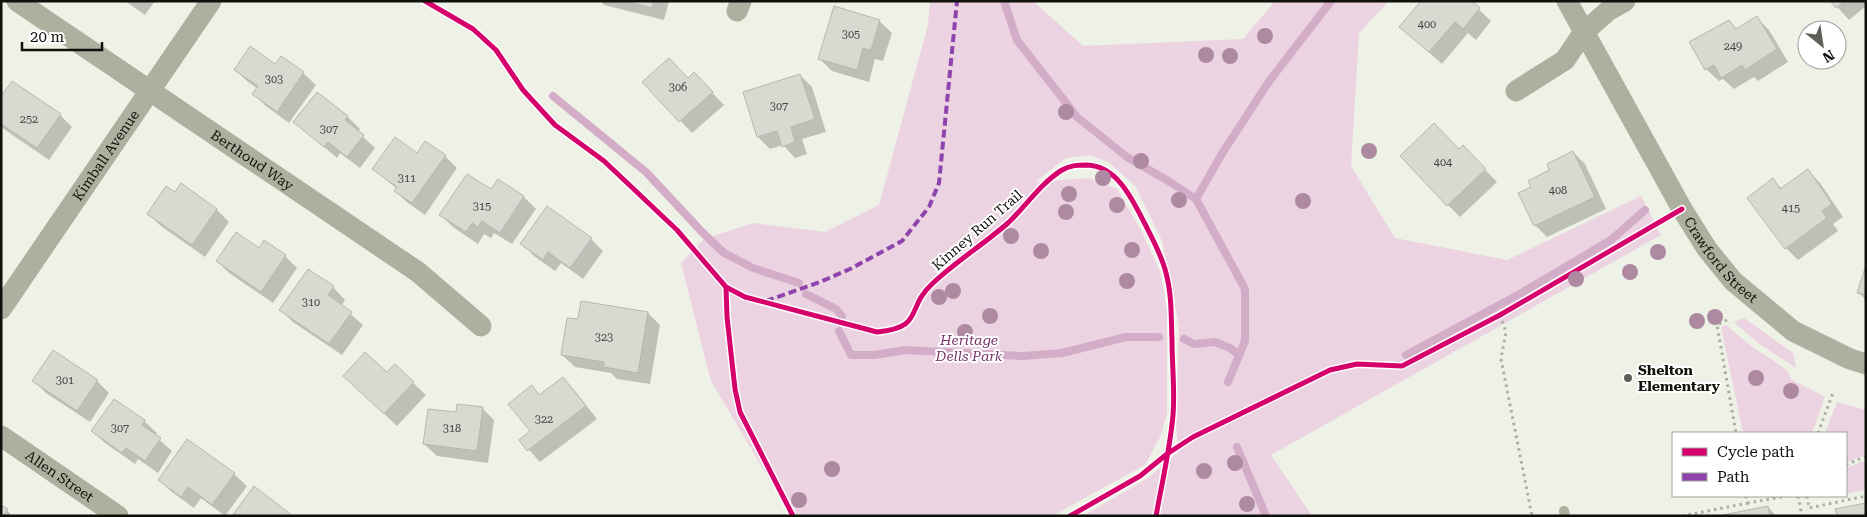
<svg xmlns="http://www.w3.org/2000/svg" width="1867" height="517" font-family="'Roboto Serif',serif">
	<style>
		.green { fill: #ecd3e2 }
		.shadow { fill: #0003 }
		.lines { fill: none; stroke-linecap: round; stroke-linejoin: round }
		.stream { stroke: #d3acc7; stroke-width: 8 }
		.building { fill: #d8dad2; stroke: #b6b8b0 }
		.path { stroke: #adaea2; stroke-width: 3; stroke-dasharray: 2.5 4; stroke-linecap: butt }
		.service { stroke: #adaf9f; stroke-width: 10 }
		.minor { stroke: #adaf9f; stroke-width: 21 }
		.quiet { stroke: #8e44ad; stroke-width: 4; stroke-dasharray: 8 4; stroke-linecap: butt }
		.cycleway-casing { stroke: #fff; stroke-width: 8 }
		.cycleway { stroke: #d6006c; stroke-width: 5 }
		.tree { fill: #ad89a2 }
		.poi-dot { fill: #5e5f57; stroke: #fff; stroke-width: 2 }
		.labels { text-anchor: middle; dominant-baseline: central; stroke-width: 4; stroke-linejoin: round; paint-order: stroke }
		.number-label { font-size: 11px; fill: #43443d }
		.street-label { font-size: 14px; fill: #10110a; stroke: #fff }
		.park-label { font-size: 14px; font-style: italic; fill: #78346b; stroke: #fff }
		.poi-label { font-size: 14px; font-weight: bold; fill: #10110a; stroke: #fff; text-anchor: start }
	</style>
	<rect width="100%" height="100%" fill="#eef1e6"/>
	<!-- green -->
	<g class="green">
		<path d="M930,1H1033L1083,46L1243,39L1275,1H1389L1359,33L1351,166L1395,238L1507,260L1641,196L1661,235L1271,455L1312,516H1083L1148,478L1178,452L1176,424L1179,326L1162,241L1136,187L1110,163L1090,155L1066,158L1035,182L1089,178L1117,189L1141,230L1161,274L1167,311V414L1160,437L1145,465L1052,516H791L711,381L681,263L704,239L753,223L825,232L879,205L928,25Z"/>
		<path d="M1744,318L1793,353L1796,368L1759,344L1734,322Z"/>
		<path d="M1726,325L1751,346L1787,370L1791,379L1825,397L1812,433H1743L1721,327Z"/>
		<path d="M1837,402L1866,410V454L1846,463V433H1825Z"/>
		<path d="M1866,460V490L1846,494V468Z"/>
	</g>
	<!-- shadow -->
	<g class="shadow">
		<path d="M125,1H155L145,15Z"/>
		<path d="M601,1H669L664,20L604,5Z"/>
		<path d="M1470,1L1491,21L1476,40L1468,33L1442,64L1400,27Z"/>
		<path d="M1832,1H1866V6L1849,20Z"/>
		<path d="M1757,18L1769,30L1788,62L1758,81L1754,77L1734,89L1723,79L1719,81L1706,69L1729,22L1737,30Z"/>
		<path d="M879,21L892,33L883,61L875,59L869,82L832,71L820,59Z"/>
		<path d="M281,57L303,73L316,85L289,123L266,106L254,94L258,89L248,82L236,70L275,65Z"/>
		<path d="M800,75L812,87L826,132L802,139L807,154L795,158L783,145L770,149L758,137L744,93Z"/>
		<path d="M688,79L706,86L724,105L692,133L644,82Z"/>
		<path d="M317,94L348,117L360,129L358,132L375,148L360,168L340,153L337,158L295,122Z"/>
		<path d="M1,99L60,115L72,127L49,160L1,127Z"/>
		<path d="M1463,147L1497,182L1460,217L1448,205L1460,151Z"/>
		<path d="M1573,152L1585,164L1606,209L1547,237L1535,225L1533,187Z"/>
		<path d="M418,155L445,156L457,168L425,215L408,203L395,191L397,189L373,169Z"/>
		<path d="M1808,171L1820,183L1843,217L1833,224L1838,231L1798,260L1786,248L1773,180L1782,189Z"/>
		<path d="M499,180L524,197L536,209L512,244L494,233L491,238L484,234L478,244L453,227L441,215L492,191Z"/>
		<path d="M181,185L217,210L229,222L205,257L161,226L148,214L175,194Z"/>
		<path d="M591,239L603,251L583,279L561,263L555,271L534,256L522,243Z"/>
		<path d="M259,250L285,256L297,268L273,303L229,273L217,261Z"/>
		<path d="M1866,269V300L1858,292Z"/>
		<path d="M308,270L333,287L345,300L341,306L363,325L342,355L293,322L281,310Z"/>
		<path d="M648,313L660,325L650,384L617,379L611,373L575,367L562,355L579,321Z"/>
		<path d="M395,366L426,395L397,426L357,388L387,374Z"/>
		<path d="M563,379L575,391L597,419L540,462L520,440L531,432L532,387L540,396Z"/>
		<path d="M34,381H97L109,393L90,422L46,393Z"/>
		<path d="M114,400L144,421L157,433L155,436L172,451L158,473L138,459L135,464L105,443L93,431Z"/>
		<path d="M482,408L494,420L488,463L437,456L424,444L457,414Z"/>
		<path d="M188,440L234,474L247,486L225,516L201,498L194,508L172,492L159,480Z"/>
		<path d="M1768,507L1776,516H1724Z"/>
		<path d="M7,510L12,516H1Z"/>
	</g>
	<g class="lines">
		<!-- stream -->
		<g class="stream">
			<path d="M1004,1L1017,40L1077,117L1127,157L1170,182L1196,199L1245,289V341L1228,382"/>
			<path d="M553,96L646,172L702,232L724,253L753,268L799,283"/>
			<path d="M1196,199L1223,152L1270,80L1331,1"/>
			<path d="M806,294L836,309L842,316"/>
			<path d="M839,331L851,355H875L905,350L1023,356L1062,353L1126,337H1159"/>
			<path d="M1184,339L1194,344L1215,342L1230,348L1239,355"/>
			<path d="M1406,355L1518,295L1611,240L1645,210"/>
			<path d="M1237,447L1266,516"/>
		</g>
	</g>
	<!-- building -->
	<g class="building">
		<path d="M624,1H654L652,8Z"/>
		<path d="M1421,1H1472L1480,8L1463,29L1455,22L1429,52L1399,27Z"/>
		<path d="M1830,1H1845L1836,8Z"/>
		<path d="M834,6L880,20L871,50L863,48L857,70L818,59Z"/>
		<path d="M1757,16L1777,49L1745,70L1742,65L1721,78L1714,65L1705,70L1689,42L1729,20L1736,29Z"/>
		<path d="M250,46L275,64L281,56L304,72L277,112L252,94L258,86L234,70Z"/>
		<path d="M669,58L688,78L694,72L713,92L679,122L642,82Z"/>
		<path d="M800,74L815,119L791,127L795,142L782,147L777,131L757,137L743,92Z"/>
		<path d="M12,81L61,114L37,148L1,124V96Z"/>
		<path d="M317,92L348,116L345,120L364,135L347,157L328,142L324,147L293,122Z"/>
		<path d="M1434,123L1459,149L1463,145L1486,169L1447,206L1400,156Z"/>
		<path d="M395,137L417,153L425,141L446,155L412,203L394,191L397,187L372,169Z"/>
		<path d="M1573,151L1595,197L1534,226L1518,193L1531,187L1528,181L1549,170L1547,164Z"/>
		<path d="M1808,169L1832,204L1822,211L1827,218L1785,249L1747,198L1773,178L1780,189Z"/>
		<path d="M467,174L491,189L498,179L524,196L500,233L482,221L478,227L472,223L466,232L439,215Z"/>
		<path d="M181,183L217,209L192,245L147,214L166,186L175,192Z"/>
		<path d="M547,206L592,238L570,268L548,252L543,260L520,244Z"/>
		<path d="M236,232L259,248L264,240L286,255L261,292L216,261Z"/>
		<path d="M1866,265V295L1857,293Z"/>
		<path d="M308,269L334,286L328,295L352,312L329,344L279,310Z"/>
		<path d="M581,301L648,312L638,373L604,367V362L561,355L567,318L578,319Z"/>
		<path d="M53,350L98,380L77,411L32,381Z"/>
		<path d="M365,352L387,372L395,364L414,382L384,414L343,376Z"/>
		<path d="M563,377L586,406L527,451L519,440L530,431L508,404L532,385L539,395Z"/>
		<path d="M114,399L145,420L142,425L161,438L145,461L126,448L122,453L91,431Z"/>
		<path d="M457,404L483,407L477,451L423,444L428,409L456,412Z"/>
		<path d="M187,439L235,473L212,505L188,487L181,497L158,480Z"/>
		<path d="M254,486L293,516H232Z"/>
		<path d="M1866,503V516H1837L1835,509Z"/>
		<path d="M1,505L8,509L3,516H1Z"/>
		<path d="M1768,506L1770,516H1718Z"/>
	</g>
	<g class="lines">
		<!-- path -->
		<g class="path">
			<path d="M1500,315L1506,332L1501,359L1532,516"/>
			<path d="M1727,320L1717,325L1736,433"/>
			<path d="M1818,433L1833,393"/>
			<path d="M1846,465L1866,456"/>
			<path d="M1746,496L1748,503L1787,496"/>
			<path d="M1798,496L1802,516"/>
			<path d="M1807,496L1809,508L1866,496"/>
			<path d="M1682,516L1748,503"/>
		</g>
		<!-- service -->
		<path class="service" d="M1564,511L1565,516"/>
		<!-- minor -->
		<g class="minor">
			<path id="s1" d="M17,1L418,272L481,326"/>
			<path id="s2" d="M1567,1L1682,209L1707,249L1733,281L1793,331L1850,359L1866,364"/>
			<path d="M737,11L741,1"/>
			<path d="M1516,91L1565,60L1583,33L1609,10L1625,1"/>
			<path id="s3" d="M1,309L211,1"/>
			<path id="s4" d="M1,436L118,516"/>
		</g>
		<!-- quiet -->
		<path class="quiet" d="M766,301L820,282L850,269L902,241L929,207L939,183L957,1"/>
		<defs>
			<g id="cycleway">
				<path d="M425,1L473,29L496,50L523,90L555,125L604,161L677,230L726,287L745,297L877,332C925,327 905,309 932,284C955,262 984,244 1008,223C1026,206 1041,183 1062,170C1071,165 1078,165 1087,165C1118,166 1133,201 1145,224C1153,240 1162,256 1166,273C1172,295 1171,317 1172,340C1172,365 1175,391 1173,415C1170,449 1162,483 1156,516"/>
				<path d="M726,287L727,317L735,389L740,412L793,516"/>
				<path d="M1070,516L1140,476L1167,454L1193,437L1330,370L1357,364L1402,366L1500,315L1682,209"/>
			</g>
		</defs>
		<!-- cycleway casing -->
		<use href="#cycleway" class="cycleway-casing"/>
		<!-- cycleway -->
		<use href="#cycleway" class="cycleway"/>
	</g>
	<!-- trees -->
	<g class="tree">
		<circle cx="1265" cy="36" r="8"/>
		<circle cx="1206" cy="55" r="8"/>
		<circle cx="1230" cy="56" r="8"/>
		<circle cx="1066" cy="112" r="8"/>
		<circle cx="1369" cy="151" r="8"/>
		<circle cx="1141" cy="161" r="8"/>
		<circle cx="1103" cy="178" r="8"/>
		<circle cx="1069" cy="194" r="8"/>
		<circle cx="1179" cy="200" r="8"/>
		<circle cx="1303" cy="201" r="8"/>
		<circle cx="1117" cy="205" r="8"/>
		<circle cx="1066" cy="212" r="8"/>
		<circle cx="1011" cy="236" r="8"/>
		<circle cx="1132" cy="250" r="8"/>
		<circle cx="1041" cy="251" r="8"/>
		<circle cx="1658" cy="252" r="8"/>
		<circle cx="1630" cy="272" r="8"/>
		<circle cx="1576" cy="279" r="8"/>
		<circle cx="1127" cy="281" r="8"/>
		<circle cx="953" cy="291" r="8"/>
		<circle cx="939" cy="297" r="8"/>
		<circle cx="990" cy="316" r="8"/>
		<circle cx="1715" cy="317" r="8"/>
		<circle cx="1697" cy="321" r="8"/>
		<circle cx="965" cy="332" r="8"/>
		<circle cx="1756" cy="378" r="8"/>
		<circle cx="1791" cy="391" r="8"/>
		<circle cx="1235" cy="463" r="8"/>
		<circle cx="832" cy="469" r="8"/>
		<circle cx="1204" cy="471" r="8"/>
		<circle cx="799" cy="500" r="8"/>
		<circle cx="1247" cy="504" r="8"/>
	</g>
	<!-- markers -->
	<circle class="poi-dot" cx="1628" cy="378" r="5"/>
	<g class="labels">
		<!-- number labels -->
		<g class="number-label">
			<text x="1427" y="24">400</text>
			<text x="851" y="34">305</text>
			<text x="1733" y="46">249</text>
			<text x="274" y="79">303</text>
			<text x="678" y="87">306</text>
			<text x="779" y="106">307</text>
			<text x="29" y="119">252</text>
			<text x="329" y="129">307</text>
			<text x="1443" y="162">404</text>
			<text x="407" y="178">311</text>
			<text x="1558" y="190">408</text>
			<text x="482" y="206">315</text>
			<text x="1791" y="208">415</text>
			<text x="311" y="302">310</text>
			<text x="604" y="337">323</text>
			<text x="65" y="380">301</text>
			<text x="544" y="419">322</text>
			<text x="120" y="428">307</text>
			<text x="452" y="428">318</text>
		</g>
		<!-- street labels -->
		<g class="street-label">
			<text stroke="none"><textPath href="#s3" startOffset="186">Kimball Avenue</textPath></text>
			<text stroke="none"><textPath href="#s1" startOffset="284">Berthoud Way</textPath></text>
			<text transform="translate(977 230) rotate(-41)">Kinney Run Trail</text>
			<text stroke="none"><textPath href="#s2" startOffset="302">Crawford Street</textPath></text>
			<text stroke="none"><textPath href="#s4" startOffset="71">Allen Street</textPath></text>
		</g>
		<!-- park labels -->
		<g class="park-label">
			<text x="969" y="340">Heritage<tspan x="969" dy="16">Dells Park</tspan></text>
		</g>
		<!-- poi labels -->
		<g class="poi-label">
			<text x="1638" y="370">Shelton<tspan x="1638" dy="16">Elementary</tspan></text>
		</g>
	</g>
	<!-- border -->
	<rect width="1867" height="517" fill="none" stroke="#10110a" stroke-width="5"/>
	<!-- legend -->
	<rect x="1672" y="432" width="175" height="65" fill="#ffffff" stroke="#9fa09d"/>
	<rect x="1682" y="448" width="25" height="8" fill="#d6006c" stroke="#9fa09d"/>
	<text x="1717" y="457" font-size="15" fill="#10110a">Cycle path</text>
	<rect x="1682" y="473" width="25" height="8" fill="#8e44ad" stroke="#9fa09d"/>
	<text x="1717" y="482" font-size="15" fill="#10110a">Path</text>
	<!-- north arrow -->
	<g transform="translate(1822 45) rotate(150)"><circle r="24" fill="#ffffff" stroke="#9fa09d"/>
	<path d="M0-4L9 19L0 12L-9 19Z" fill="#5e5f57"/>
	<text y="-8" font-size="14" font-weight="bold" text-anchor="middle" fill="#10110a">N</text>
	</g>
	<!-- scale -->
	<path d="M22 42v8h80v-8" fill="none" stroke="#10110a" stroke-width="2.5"/>
	<text x="30" y="42" font-size="15" fill="#10110a" stroke="#ffffff" stroke-width="4" paint-order="stroke">20 m</text>
</svg>
